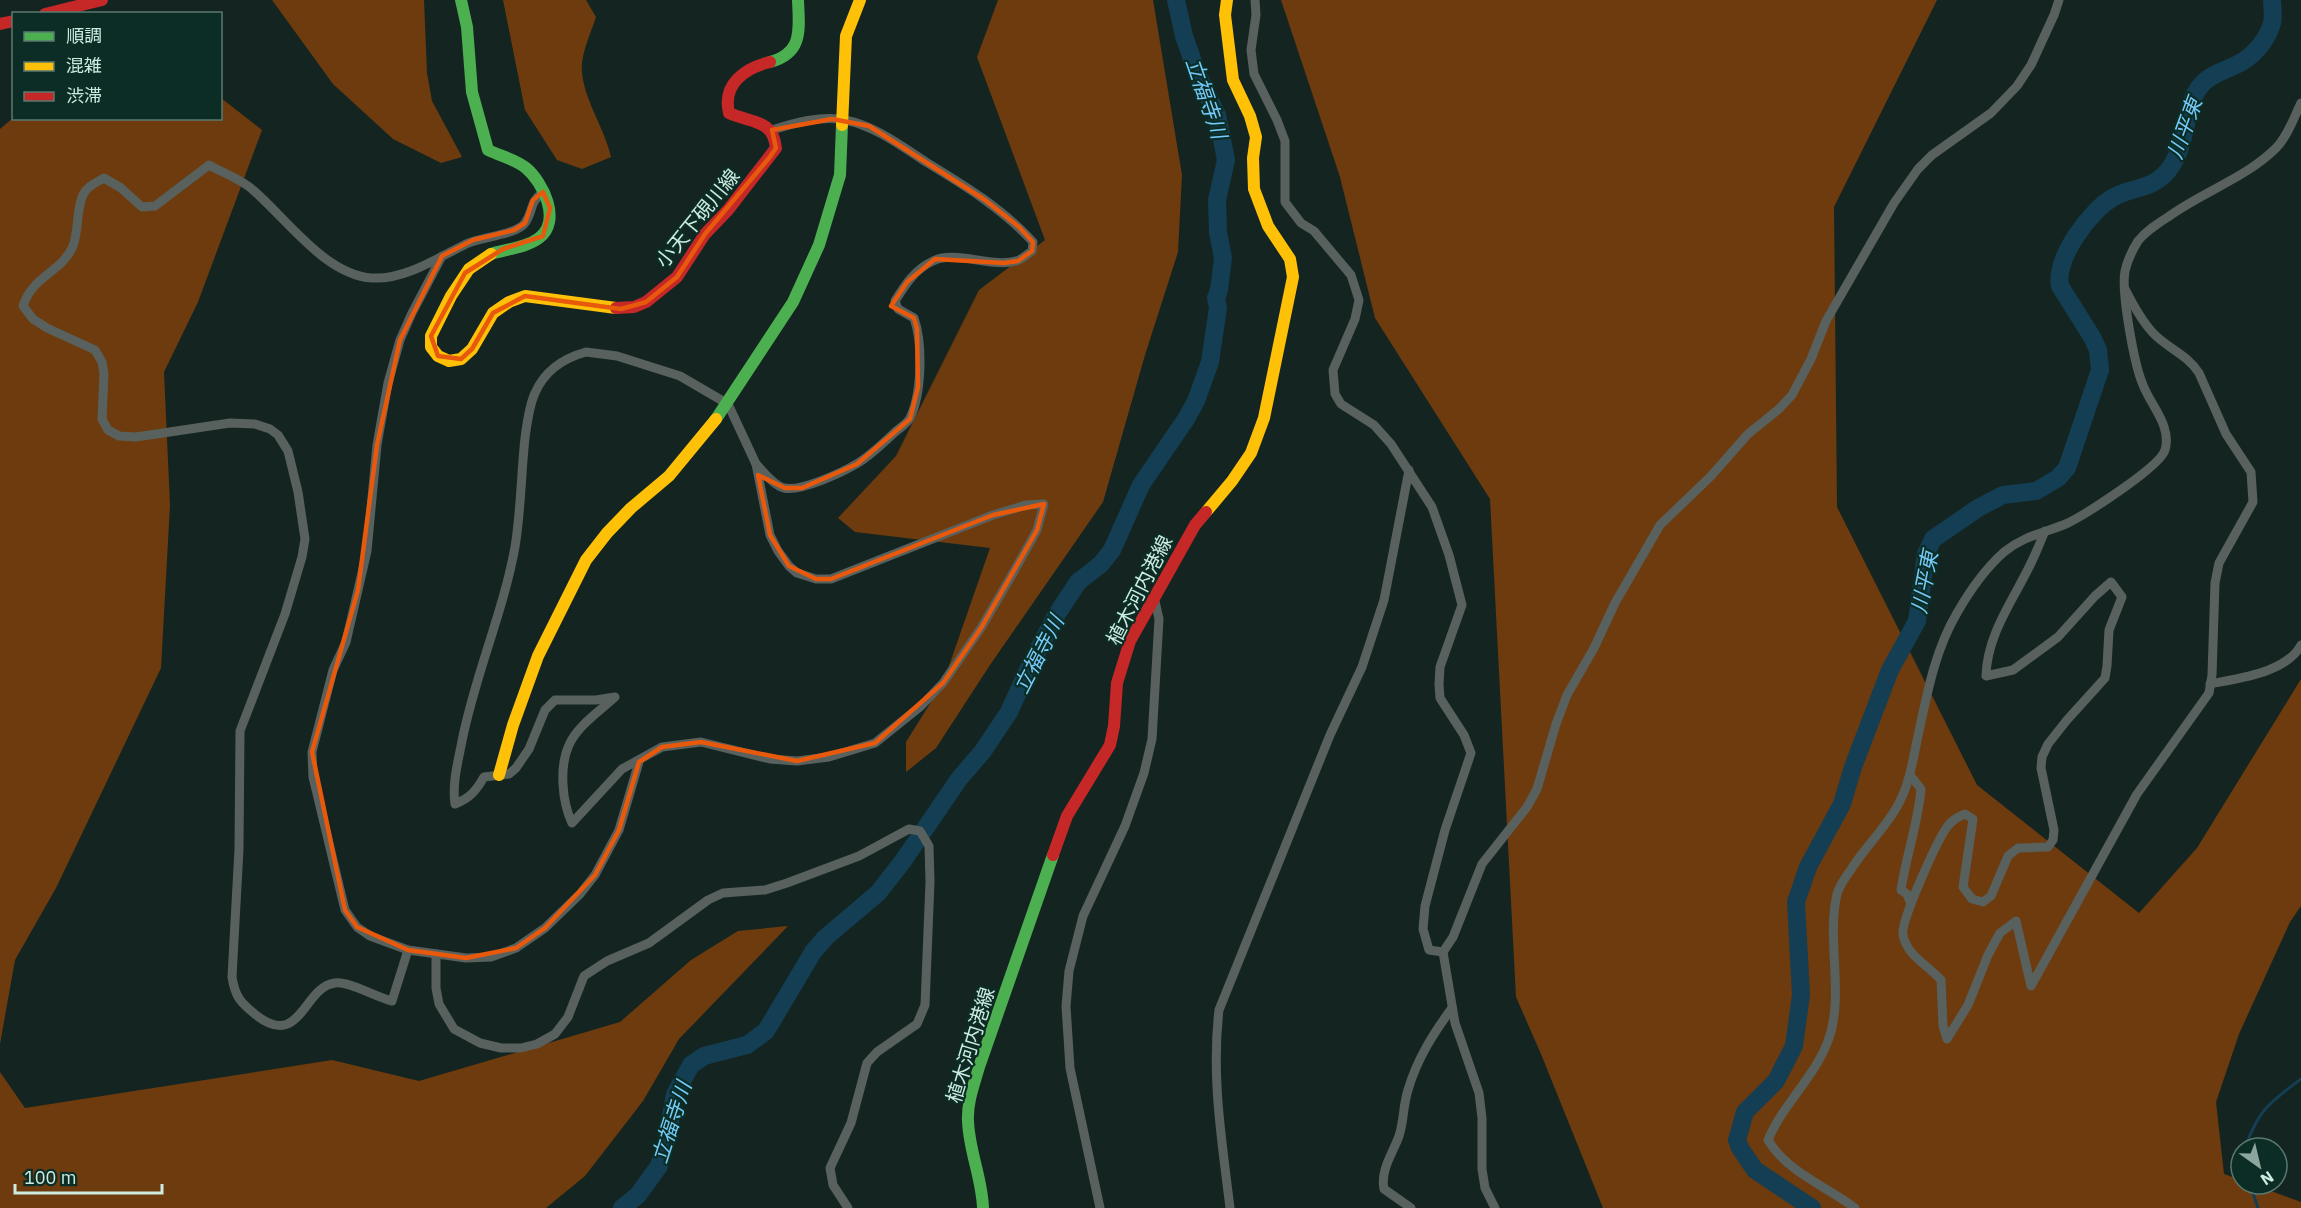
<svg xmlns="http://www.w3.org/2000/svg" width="2301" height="1208" font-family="'IBM Plex Sans','Noto Sans JP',sans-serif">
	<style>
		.forest { fill: #6d3b0e }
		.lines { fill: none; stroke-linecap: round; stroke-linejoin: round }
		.stream { stroke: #143e53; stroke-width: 3 }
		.river { stroke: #143e53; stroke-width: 18 }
		.street { stroke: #58615e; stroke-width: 9 }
		.fast { stroke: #4caf50; stroke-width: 12 }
		.slow { stroke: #ffc107; stroke-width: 12 }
		.jam { stroke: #c62828; stroke-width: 12 }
		.marked { fill: none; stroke: #e8590c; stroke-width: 4.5; stroke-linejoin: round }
		.labels { text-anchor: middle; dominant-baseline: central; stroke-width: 4.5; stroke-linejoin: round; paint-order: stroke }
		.street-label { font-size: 20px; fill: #cdebe1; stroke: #0c2d25 }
		.water-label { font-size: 21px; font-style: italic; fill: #74caf8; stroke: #0c2d25 }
	</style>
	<rect width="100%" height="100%" fill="#142521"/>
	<!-- forest -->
	<g class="forest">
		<path d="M272,0H424L427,73L432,101L462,157L441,163L393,139L333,84Z"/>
		<path d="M503,0H586L596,17C591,33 580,55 582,72C584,100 605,129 611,157L582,169L557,160L525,110Z"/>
		<path d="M998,0H1153L1182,175L1178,252L1145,355L1103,502L990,665L936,748L906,772V742L943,683L990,548L855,532L838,518L896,456L979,290L1045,240L977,57Z"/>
		<path d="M1281,0H1937L1834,207L1837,507L1977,785L2139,913L2197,848L2301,679V906L2290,922L2239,1034L2216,1102L2224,1174L2241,1180V1184H2252L2301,1202V1208H1603L1541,1054L1516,997L1490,499L1375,318L1340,177Z"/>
		<path d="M221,98L262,130L198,302L164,372L170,505L161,668L56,888L15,960L0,1044V129L13,118H220Z"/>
		<path d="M788,926L679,1039L643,1101L585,1176L546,1208H0V1072L25,1108L332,1060L419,1081L620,1022L691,960L738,931Z"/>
	</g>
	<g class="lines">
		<!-- stream -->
		<g class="stream">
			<path d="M2245,1148C2259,1109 2269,1103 2301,1079"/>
			<path d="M2250,1184L2258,1208"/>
		</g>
		<!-- river -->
		<g class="river">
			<path d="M622,1208L638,1195L659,1166L667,1139L675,1094L691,1065L704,1056L747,1045L766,1031L813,952L826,937L878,893L903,861L959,779L983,751L1009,712L1028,670L1055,617L1078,582L1101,564L1112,550L1141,485L1186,419L1196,401L1210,362L1218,308L1216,298L1219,290L1223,258L1218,232L1217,200L1226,160L1217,115L1197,73L1184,36L1176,0"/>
			<path d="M1812,1208L1755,1170L1740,1148L1737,1140L1745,1112L1776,1081L1794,1046L1801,995L1796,902L1808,867L1842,804L1853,767L1890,670L1917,621L1926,554L1933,539L1978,508L2003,495L2036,491L2058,478L2067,468L2100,370L2098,350L2092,337L2060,286C2055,258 2090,210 2114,197C2130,188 2150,189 2164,175C2190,149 2182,105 2202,84C2211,74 2226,70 2238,64C2253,57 2268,39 2272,23C2274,16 2272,7 2272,0"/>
		</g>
		<!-- street -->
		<g class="street">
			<path d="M1255,0L1256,15L1251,50L1254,74L1277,120L1285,141V202L1301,223L1314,231L1351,275L1359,300L1355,319L1333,370L1335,394L1341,404L1374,425L1391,444L1432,507L1449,555L1462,605L1440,667L1439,684L1440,698L1464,735L1471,753L1445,830L1425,906L1423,929L1429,950L1443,952"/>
			<path d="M442,256L412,313L400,340L388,383L377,445L367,551L346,642L333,670L312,752L313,777L345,910L357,927L370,936L408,950L466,958L491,957L516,948L545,928L580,894L595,875L619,830L639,762"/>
			<path d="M586,352L617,356L680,376L728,404L756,464L770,535L778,551L789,566L797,573L816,579H831L993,515L1026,505L1044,504L1037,530L1013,573L981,628L943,683L921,706L875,743L829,757L797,761L770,759L701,742L662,747L622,769L572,823C562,802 559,767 569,745C577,726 600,711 615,697L596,700H555L545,710L529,749L516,768L509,774L484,777C476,791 470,798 455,804C452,783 458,762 462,741C475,675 503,613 515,547C521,511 521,474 525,438C527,423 529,406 535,393C545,370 564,358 586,352Z"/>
			<path d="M756,464C764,472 773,485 784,488C801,492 843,472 858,463C871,455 882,444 893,434C898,429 907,424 910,418C922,393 923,344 914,318L898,309L895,301C905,285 915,269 933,261C955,250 992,268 1016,261C1022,260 1027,254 1032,251L1033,242C1003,209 964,185 926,162C900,145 875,126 845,120C822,115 794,123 772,130"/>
			<path d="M2045,531C2041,540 2037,551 2032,561C2015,598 1987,633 1986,676L2013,670L2058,637L2095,596L2111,582L2122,597L2109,630L2107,666L2105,678L2067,720L2048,744L2042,757L2041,768L2054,830L2053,840L2048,847L2018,848L2008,856L1991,896L1983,902L1972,899L1963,887L1973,819L1965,814C1957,817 1952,820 1947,827C1937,841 1900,922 1903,935C1907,956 1928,965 1941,980L1943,1026L1947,1039L1968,1005L1988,955L2000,933L2016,921L2031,986L2137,794L2209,693L2212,675L2215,583L2219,563L2253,502L2251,472L2226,434L2199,373C2188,355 2167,348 2153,333C2141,320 2133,305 2125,289"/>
			<path d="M2210,684C2239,678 2286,673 2301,645"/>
			<path d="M1910,775L1921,789C1918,823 1906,857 1901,890L1907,894L1911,904"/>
			<path d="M408,950L392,1001C375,997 349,981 335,983C303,987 301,1050 256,1015C241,1003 235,997 232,977L239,849L240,731L285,614L302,557L305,539L298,492L288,451L278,435L270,429L255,424L230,423L136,437L119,436L108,430L102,419L104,374L102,362L95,350L47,328L33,319L23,306C33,275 62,272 73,246C79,230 76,210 83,195C87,186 96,183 104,178L121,188L142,207L155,206L209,165C223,173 241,179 253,190C286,218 325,275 372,278C404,280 438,258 466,244C480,237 516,235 525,223C534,211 528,204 543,192"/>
			<path d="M436,954V988L439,1004L454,1029L480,1043L501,1048H521L537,1044L555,1034L568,1017L584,976L607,961L649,943L708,900L723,893L765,890L787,883L859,856L909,829L920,831L929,846L930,882L925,1005L917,1024L877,1052L867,1063L851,1123L830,1168L833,1185L848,1208"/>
			<path d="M1100,1208L1070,1068L1066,1006L1069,971L1083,916L1125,826L1144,773L1152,739L1159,619L1154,597"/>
			<path d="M1230,1208C1222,1141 1211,1077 1219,1010L1330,735L1362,667L1384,600L1409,470"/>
			<path d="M1411,1208L1384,1189C1380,1170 1393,1153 1399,1136C1404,1121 1403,1105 1408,1090C1417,1059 1433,1034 1452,1008"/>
			<path d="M1495,1208L1485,1188L1482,1169V1118L1479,1093L1455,1023L1443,952L1453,937L1482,864L1527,807L1537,789L1556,724L1567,695L1594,648L1615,603L1660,525L1711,476L1748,434L1779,409L1792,395L1811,359L1826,321L1894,203L1918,169L1932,155L1991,113L2017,86L2031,65L2054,15L2059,0"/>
			<path d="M1855,1208C1826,1186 1787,1172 1768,1140C1783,1104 1814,1078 1828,1041C1845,996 1826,941 1837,894C1839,886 1845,878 1850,871C1864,848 1886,828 1899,803C1910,782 1913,759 1918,736C1927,694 1935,650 1957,613C1969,592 1986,568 2004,552C2025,535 2045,533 2068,523C2086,514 2160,467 2165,450C2172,426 2151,406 2143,385C2134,364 2121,292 2125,271C2127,262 2133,249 2138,241C2146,231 2157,224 2168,217C2202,192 2246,178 2276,148C2288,136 2294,117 2301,103"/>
		</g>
		<!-- fast -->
		<g class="fast">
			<path d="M461,0L467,27L472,92L488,150C500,156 515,159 526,168C543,182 562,221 539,238C526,248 506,249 491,254"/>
			<path d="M770,62C804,53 799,28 798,0"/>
			<path d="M716,419L793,302L819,245L840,175L842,125"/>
			<path d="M983,1208C982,1178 969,1151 968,1121C967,1102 974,1085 979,1067L1053,855"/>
		</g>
		<!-- slow -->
		<g class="slow">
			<path d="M842,125L846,36L860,0"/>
			<path d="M491,254L469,269L451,296L431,336V347L438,356L449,361L461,359L472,349L493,313L509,302L525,296L616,308"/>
			<path d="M1206,512L1232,481L1251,453L1264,418L1293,277L1290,259L1268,226L1254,189L1253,158L1256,137L1250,116L1233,80L1225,15L1227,0"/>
			<path d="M499,775L513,725L538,656L586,560L607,533L631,508L669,476L716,419"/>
		</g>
		<!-- jam -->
		<g class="jam">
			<path d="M45,14L102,0"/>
			<path d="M0,24L14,21"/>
			<path d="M616,308L634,307L646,302L677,277L705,234L728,210L776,148C773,119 751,123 729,113C722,84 745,68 770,62"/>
			<path d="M1053,855L1067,816L1110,745L1114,726L1117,683L1130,641L1195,525L1206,512"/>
		</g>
	</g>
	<!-- marked area -->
	<path class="marked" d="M832,119L869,126L985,200L1019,227L1033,242L1032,251L1018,261L1004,263L935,259L907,282L891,306L914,318L917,329L918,387L910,419L857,464L802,488H785L758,475L770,535L789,566L816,579H831L993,515L1044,504L1037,530L981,628L943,683L875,743L797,761L701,742L662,747L639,762L619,830L595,875L545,928L516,948L466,958L408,950L357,927L345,910L312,752L358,590L377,445L400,340L442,256L473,240L514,230L525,223L533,200L543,192L550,208L543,236L503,249L465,273L431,336L438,356L461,359L472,349L493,313L525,296L621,309L646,302L677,277L705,234L769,158L776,148L772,130Z"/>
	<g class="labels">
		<!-- street labels -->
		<g class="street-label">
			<text transform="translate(697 218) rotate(-51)">小天下硯川線</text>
			<text transform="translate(1139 590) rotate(-63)">植木河内港線</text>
			<text transform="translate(970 1045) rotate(-73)">植木河内港線</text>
		</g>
		<!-- water labels -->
		<g class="water-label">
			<text transform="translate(1207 98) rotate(71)">立福寺川</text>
			<text transform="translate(2184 128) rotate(-70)">川平東</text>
			<text transform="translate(1924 582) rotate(-79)">川平東</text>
			<text transform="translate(1038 654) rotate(-63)">立福寺川</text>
			<text transform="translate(671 1122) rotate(-72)">立福寺川</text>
		</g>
	</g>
	<!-- legend -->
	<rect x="12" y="12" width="210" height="108" fill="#0c2d25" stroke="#597970" stroke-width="1.5"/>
	<rect x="24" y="32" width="30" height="9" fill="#4caf50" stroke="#597970" stroke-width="1.5"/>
	<text x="66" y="42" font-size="18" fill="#cdebe1">順調</text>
	<rect x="24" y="62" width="30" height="9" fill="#ffc107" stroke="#597970" stroke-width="1.5"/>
	<text x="66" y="72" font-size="18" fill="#cdebe1">混雑</text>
	<rect x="24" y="92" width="30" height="9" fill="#c62828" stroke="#597970" stroke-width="1.5"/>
	<text x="66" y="102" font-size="18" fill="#cdebe1">渋滞</text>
	<!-- north arrow -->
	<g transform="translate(2259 1166) rotate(146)"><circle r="28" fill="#0c2d25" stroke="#597970" stroke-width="1.5"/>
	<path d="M0-4.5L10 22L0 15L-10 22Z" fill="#8ca69e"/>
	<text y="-9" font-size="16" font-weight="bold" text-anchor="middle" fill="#cdebe1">N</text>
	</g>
	<!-- scale -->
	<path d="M15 1184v9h147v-9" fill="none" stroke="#cdebe1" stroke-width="3"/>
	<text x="24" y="1184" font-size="18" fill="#cdebe1" stroke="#0c2d25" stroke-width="4.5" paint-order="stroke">100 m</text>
</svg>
